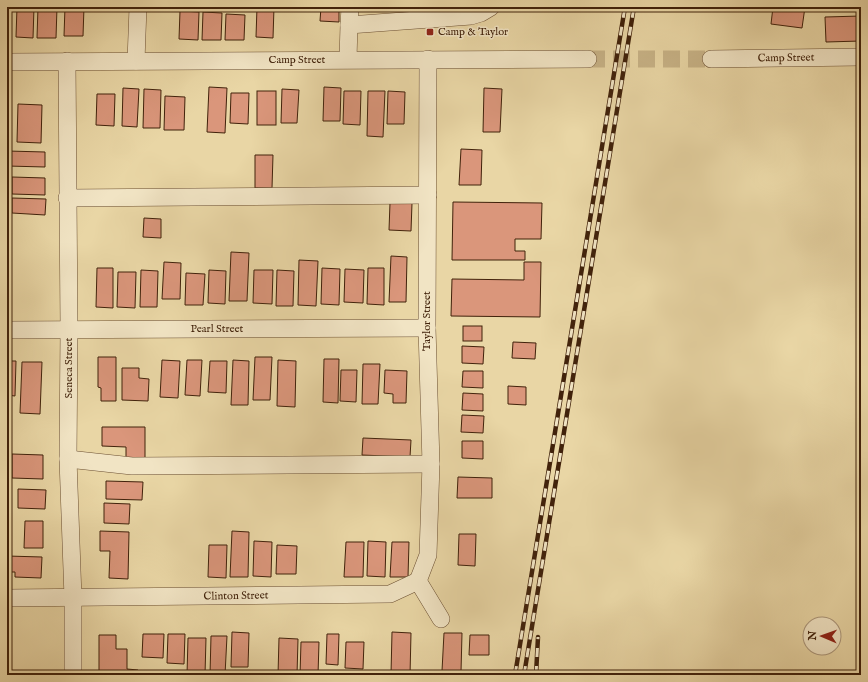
<svg xmlns="http://www.w3.org/2000/svg" width="868" height="682" font-family="'IM FELL English',serif">
	<style>
		.building { fill: #da967b; stroke: #41220b }
		.lines { fill: none; stroke-linecap: round; stroke-linejoin: round }
		.minor-tunnel { stroke: #c7b286; stroke-width: 17; stroke-dasharray: 17 8; stroke-linecap: butt }
		.minor-casing { stroke: #6b4f32; stroke-width: 18 }
		.minor { stroke: #f1e4c4; stroke-width: 17 }
		.rail-casing { stroke: #41220b; stroke-width: 4.5 }
		.rail { stroke: #f1e4c4; stroke-width: 3; stroke-dasharray: 9; stroke-linecap: butt }
		.poi-dot { fill: #8f2418; stroke: #f1e4c4; stroke-width: 1.5 }
		.labels { text-anchor: middle; dominant-baseline: central; stroke-width: 3; stroke-linejoin: round; paint-order: stroke }
		.poi-label { font-size: 11px; fill: #41220b; stroke: #f1e4c4; text-anchor: start }
		.street-label { font-size: 11px; fill: #41220b; stroke: #f1e4c4 }
	</style>
	<rect width="100%" height="100%" fill="#e9d6a5"/>
	<filter id="stains"><feTurbulence type="fractalNoise" baseFrequency=".005" numOctaves="4"/><feColorMatrix values="0 0 0 0 .2 0 0 0 0 .09 0 0 0 0 .02 0 0 0 .5 -.17"/></filter>
	<radialGradient id="worn" r=".72"><stop offset=".6" stop-color="#630" stop-opacity="0"/><stop offset="1" stop-color="#630" stop-opacity=".3"/></radialGradient>
	<!-- building -->
	<g class="building">
		<path d="M7,7H10L9,38H7Z"/>
		<path d="M17,7H34L33,38L16,37Z"/>
		<path d="M38,7H57L56,38H37Z"/>
		<path d="M65,7H84L83,36H64Z"/>
		<path d="M257,7H274L273,38L256,37Z"/>
		<path d="M321,7H339V22L320,21Z"/>
		<path d="M773,7H805L802,28L771,24Z"/>
		<path d="M180,11L199,12L198,40L179,39Z"/>
		<path d="M203,12L222,13L221,40H202Z"/>
		<path d="M226,14L245,15L244,40H225Z"/>
		<path d="M861,16V41L826,42L825,17Z"/>
		<path d="M209,87L227,88L225,133L207,132Z"/>
		<path d="M324,87L341,88L340,121H323Z"/>
		<path d="M123,88L139,89L137,127L122,126Z"/>
		<path d="M484,88L502,89L500,132H483Z"/>
		<path d="M144,89L161,90L160,128H143Z"/>
		<path d="M282,89L299,90L297,123H281Z"/>
		<rect x="257" y="91" width="19" height="34"/>
		<path d="M344,91H361L360,125L343,124Z"/>
		<path d="M368,91H385L383,137L367,136Z"/>
		<path d="M388,91L405,92L404,124H387Z"/>
		<path d="M231,93H249L248,124L230,123Z"/>
		<path d="M97,94H115L114,126L96,125Z"/>
		<path d="M165,96L185,97L184,130H164Z"/>
		<path d="M7,99L11,100L10,131H7Z"/>
		<path d="M18,104L42,105L41,143L17,142Z"/>
		<path d="M461,149L482,150L481,185H459Z"/>
		<path d="M7,151L45,152V167L7,166Z"/>
		<path d="M255,155H273L272,188H255Z"/>
		<path d="M12,177L45,178V195L12,194Z"/>
		<path d="M12,198L46,199L45,215L12,213Z"/>
		<path d="M453,202L542,203L541,239H515V251H525V260H452Z"/>
		<path d="M390,203H412L411,231L389,230Z"/>
		<path d="M144,218L161,219V238L143,237Z"/>
		<path d="M231,252L249,253L247,301H229Z"/>
		<path d="M391,256L407,257L406,302H389Z"/>
		<path d="M299,260L318,261L316,306L298,305Z"/>
		<path d="M164,262L181,263L180,299H162Z"/>
		<path d="M524,262H541L540,317L451,316L452,279L524,280Z"/>
		<path d="M97,268H113V308L96,307Z"/>
		<path d="M322,268L340,269L339,305L321,304Z"/>
		<path d="M368,268H384V305L367,304Z"/>
		<path d="M345,269L364,270L363,303L344,302Z"/>
		<path d="M7,270H9L8,310H7Z"/>
		<path d="M141,270L158,271L157,307H140Z"/>
		<path d="M209,270L226,271L225,304L208,303Z"/>
		<path d="M254,270H273L272,304L253,303Z"/>
		<path d="M277,270L294,271L293,306H276Z"/>
		<path d="M118,272H136L135,308L117,307Z"/>
		<path d="M186,273L205,274L203,305H185Z"/>
		<rect x="463" y="326" width="19" height="15"/>
		<path d="M513,342L536,343L535,359L512,358Z"/>
		<path d="M462,346L484,347L483,364L462,363Z"/>
		<path d="M98,357H116V401H101V388L98,387Z"/>
		<path d="M255,357H272L270,400H253Z"/>
		<path d="M324,359H339L338,403L323,402Z"/>
		<path d="M162,360L180,361L178,398L160,397Z"/>
		<path d="M187,360H202L200,396L185,395Z"/>
		<path d="M233,360L249,361L248,405H231Z"/>
		<path d="M278,360L296,361L295,407L277,406Z"/>
		<path d="M7,361H16L15,396L7,395Z"/>
		<path d="M210,361H227L226,393L208,392Z"/>
		<path d="M22,362H42L40,414L20,413Z"/>
		<path d="M363,364H380L378,404H362Z"/>
		<path d="M122,368H139V378L149,379L148,401L122,400Z"/>
		<path d="M341,370H357L356,402L340,401Z"/>
		<path d="M385,370L407,371L406,403H393V394L384,393Z"/>
		<path d="M463,371H483V388L462,387Z"/>
		<path d="M508,386L526,387V405L508,404Z"/>
		<path d="M463,393L483,394V411L462,410Z"/>
		<path d="M462,415L484,416L483,433L461,432Z"/>
		<path d="M102,427H145V459H126V447L102,446Z"/>
		<path d="M363,438L411,440L410,457L362,455Z"/>
		<path d="M462,441H483V459L462,458Z"/>
		<path d="M12,454L43,455V479L12,478Z"/>
		<path d="M458,477L492,478V498H457Z"/>
		<path d="M106,481L143,482L142,500L106,499Z"/>
		<path d="M18,489L46,490L45,509L18,508Z"/>
		<path d="M104,503L130,504L129,524L104,523Z"/>
		<path d="M25,521H43V548H24Z"/>
		<path d="M100,531L129,532L128,579L109,578L110,551H100Z"/>
		<path d="M232,531L249,532L248,577H230Z"/>
		<path d="M459,534H476L475,566L458,565Z"/>
		<path d="M254,541L272,542L271,577L253,576Z"/>
		<path d="M368,541L386,542L385,577L367,576Z"/>
		<path d="M346,542H364L363,577H344Z"/>
		<path d="M392,542H409L408,577H390Z"/>
		<path d="M209,545H227L226,578L208,577Z"/>
		<path d="M277,545L297,546L296,574H276Z"/>
		<path d="M7,556L42,557L41,578L15,577V572H7Z"/>
		<path d="M7,626H9L8,660H7Z"/>
		<path d="M232,632L249,633L248,667H231Z"/>
		<path d="M392,632L411,633L410,675L391,674Z"/>
		<path d="M444,633H462L461,672L442,671Z"/>
		<path d="M143,634H164L163,658L142,657Z"/>
		<path d="M168,634H185L184,664L167,663Z"/>
		<path d="M327,634H339L338,665L326,664Z"/>
		<path d="M99,635H116V649H127V669L138,670V675H116V671H99Z"/>
		<path d="M470,635H489V655H469Z"/>
		<path d="M211,636H227L225,675H210Z"/>
		<path d="M188,638H206L205,675H187Z"/>
		<path d="M279,638L298,639L297,675H278Z"/>
		<path d="M301,642H319L318,675H300Z"/>
		<path d="M346,642H364L363,669L345,668Z"/>
	</g>
	<g class="lines">
		<!-- minor-tunnel -->
		<path class="minor-tunnel" d="M588,59H711"/>
		<defs>
			<g id="minor">
				<path d="M349,25L350,7"/>
				<path d="M348,59L349,25L471,16L481,13L491,7"/>
				<path d="M711,59L861,57"/>
				<path d="M67,61L69,329L68,459L73,598V675"/>
				<path d="M136,61L138,7"/>
				<path d="M7,62L588,59"/>
				<path d="M67,198L428,195"/>
				<path d="M7,330L427,328"/>
				<path d="M68,459L132,466L431,464"/>
				<path d="M418,581L428,555L431,464L427,328L428,59"/>
				<path d="M418,581L441,619"/>
				<path d="M7,598L390,594L418,581"/>
			</g>
		</defs>
		<!-- minor casing -->
		<use href="#minor" class="minor-casing"/>
		<!-- minor -->
		<use href="#minor" class="minor"/>
		<defs>
			<g id="rail">
				<path d="M515,675L625,7"/>
				<path d="M524,675L634,7"/>
				<path d="M536,675L538,637"/>
			</g>
		</defs>
		<!-- rail casing -->
		<use href="#rail" class="rail-casing"/>
		<!-- rail -->
		<use href="#rail" class="rail"/>
	</g>
	<!-- markers -->
	<rect class="poi-dot" x="426" y="28" width="8" height="8" rx="2"/>
	<g class="labels">
		<!-- poi labels -->
		<g class="poi-label">
			<text x="438" y="32">Camp &amp; Taylor</text>
		</g>
		<!-- street labels -->
		<g class="street-label">
			<text transform="translate(786 58) rotate(-1)">Camp Street</text>
			<text x="297" y="60">Camp Street</text>
			<text transform="translate(427 321) rotate(-90)">Taylor Street</text>
			<text x="217" y="329">Pearl Street</text>
			<text transform="translate(69 368) rotate(-90)">Seneca Street</text>
			<text transform="translate(236 596) rotate(-1)">Clinton Street</text>
		</g>
	</g>
	<!-- margin -->
	<rect width="868" height="682" fill="none" stroke="#e9d6a5" stroke-width="24"/>
	<rect x="8" y="8" width="852" height="666" fill="none" stroke="#41220b" stroke-width="2"/>
	<rect x="12" y="12" width="844" height="658" fill="none" stroke="#41220b"/>
	<!-- north arrow -->
	<g transform="translate(822 636) rotate(272)"><circle r="19" fill="#f1e4c4" stroke="#ab967a"/>
	<path d="M0-3L7 15L0 10L-7 15Z" fill="#8f2418"/>
	<text y="-6" font-size="11" font-weight="bold" text-anchor="middle" fill="#41220b">N</text>
	</g>
	<rect width="100%" height="100%" filter="url(#stains)"/>
	<rect width="100%" height="100%" fill="url(#worn)"/>
</svg>
